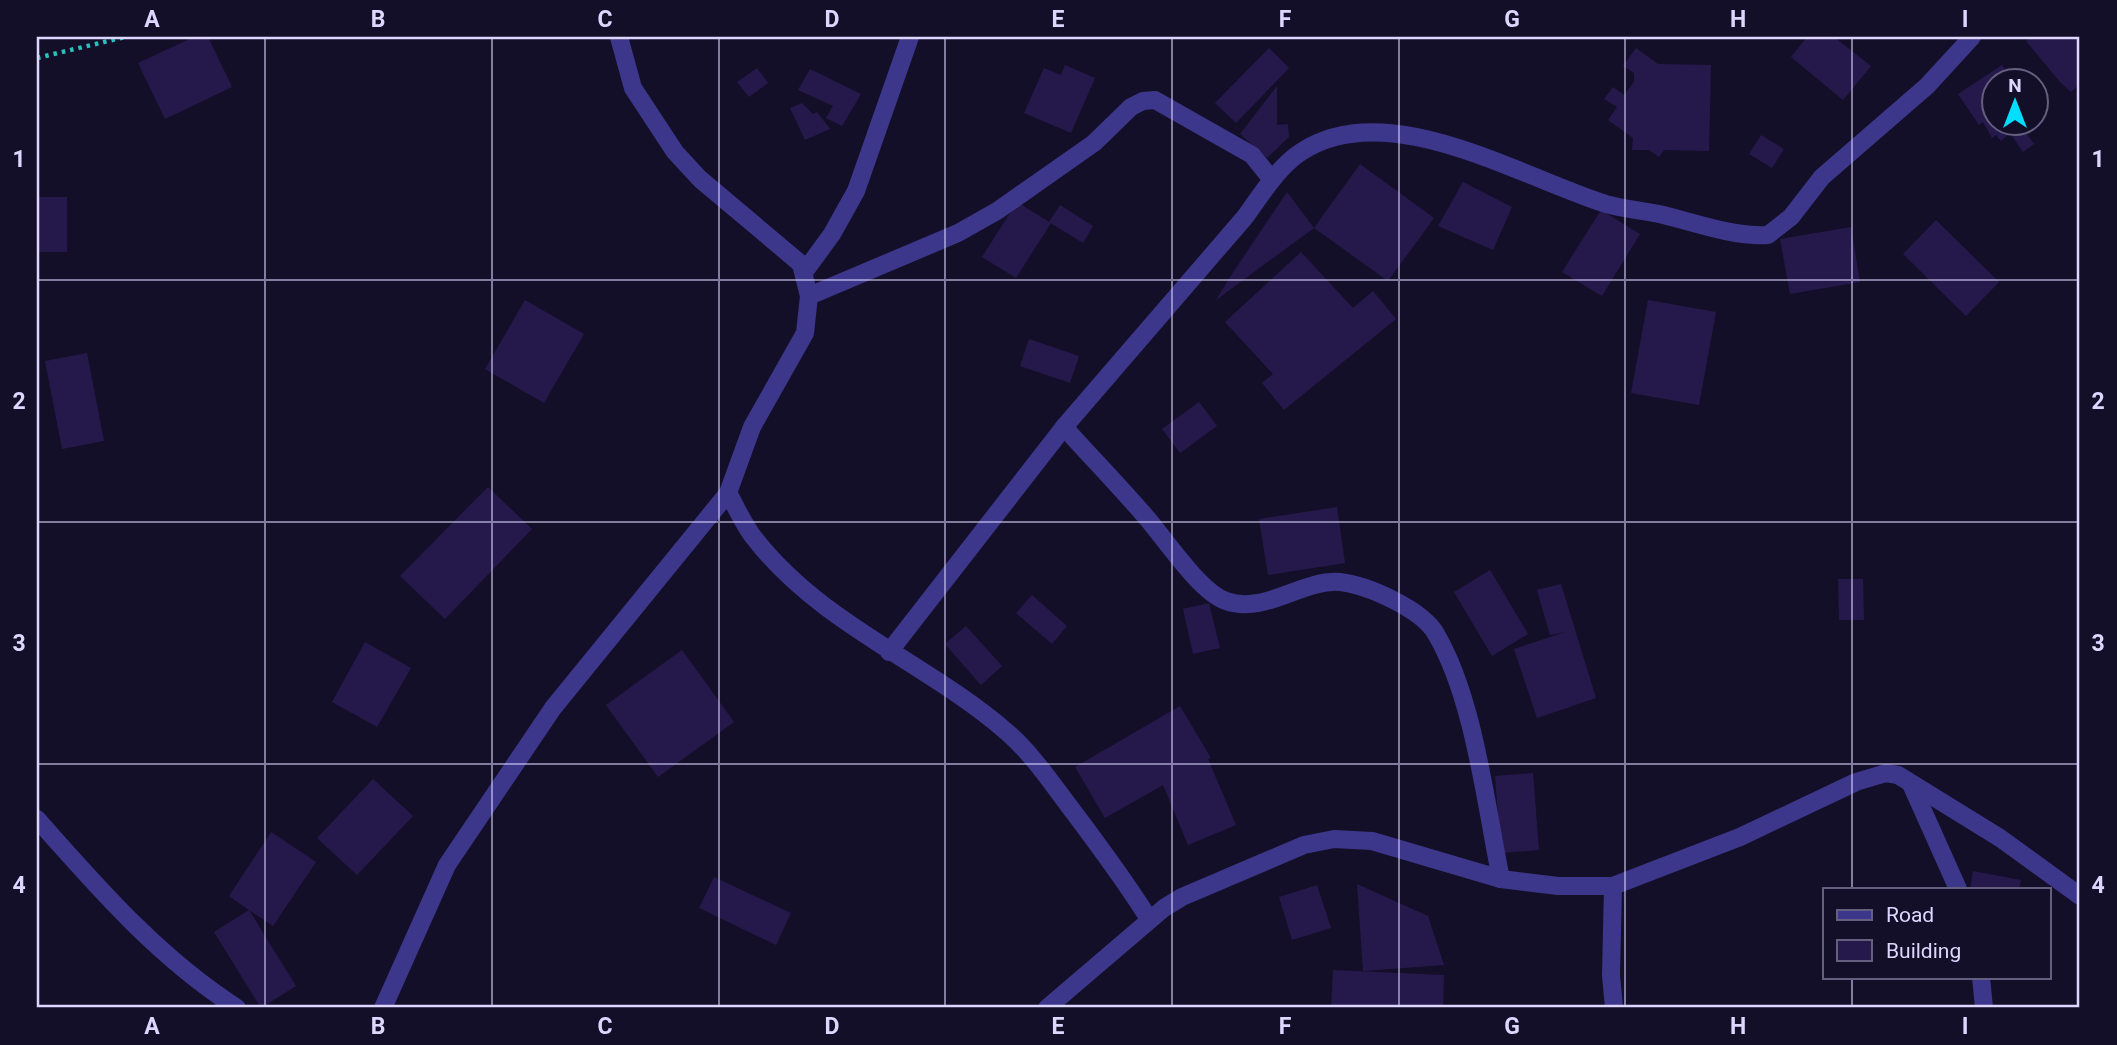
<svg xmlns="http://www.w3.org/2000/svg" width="2117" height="1045" font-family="Roboto,sans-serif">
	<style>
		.building { fill: #25194b }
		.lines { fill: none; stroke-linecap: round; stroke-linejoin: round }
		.path { stroke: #28c1bd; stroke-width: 4.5; stroke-dasharray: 3.5 5; stroke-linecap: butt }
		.minor { stroke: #3d378b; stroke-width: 18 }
		.grid { fill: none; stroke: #ddd7ff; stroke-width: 2; stroke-opacity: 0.55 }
		.neatline { fill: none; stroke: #ddd7ff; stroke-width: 2.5 }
		.grid-label { font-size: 23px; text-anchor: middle; font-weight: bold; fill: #ddd7ff }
	</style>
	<rect width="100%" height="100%" fill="#140f29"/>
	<!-- building -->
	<g class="building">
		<path d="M194,37H208L232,87L165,119L138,63Z"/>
		<path d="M1807,37H1834L1871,66L1843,100L1791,57Z"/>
		<path d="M2031,37H2080V84L2071,92L2060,82L2026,41Z"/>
		<path d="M1269,48L1289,68L1236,123L1215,103Z"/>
		<path d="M1636,48L1658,64L1711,65L1709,151L1664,150L1659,157L1649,150H1632L1633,138L1608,120L1617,107L1604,99L1613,87L1624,95L1634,82V73L1623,66Z"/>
		<path d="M1065,65L1095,78L1071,133L1024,113L1044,68L1061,75Z"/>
		<path d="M2002,65L2012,80H1994V122H2023L2020,125L2034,144L2023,152L2010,133L2001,141L1996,135L1992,138L1983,122L1979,125L1958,94Z"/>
		<path d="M757,68L768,83L749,97L737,82Z"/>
		<path d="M810,69L861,94L842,126L826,118L833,106L798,90Z"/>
		<path d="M1277,86V125L1288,124L1289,137L1267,158L1240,134Z"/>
		<path d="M802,103L813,114L817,112L830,129L805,140L790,108Z"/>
		<path d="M1761,135L1784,149L1772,168L1749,154Z"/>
		<path d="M1360,164L1434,218L1388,281L1314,228Z"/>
		<path d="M1463,182L1512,207L1493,250L1438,226Z"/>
		<path d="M1287,192L1314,228L1216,300L1230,277Z"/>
		<rect x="37" y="197" width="30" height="55"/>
		<path d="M1017,202L1051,223L1016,278L982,257Z"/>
		<path d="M1060,205L1093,226L1083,243L1049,222Z"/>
		<path d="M1601,210L1640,234L1602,296L1562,272Z"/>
		<path d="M1936,220L1999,282L1966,316L1903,254Z"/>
		<path d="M1851,227L1860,282L1790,294L1780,239Z"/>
		<path d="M1301,252L1353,308L1373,291L1396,319L1284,410L1262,383L1273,374L1225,322Z"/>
		<path d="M525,300L584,334L544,403L485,369Z"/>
		<path d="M1648,300L1716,312L1699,405L1631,393Z"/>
		<path d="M1029,339L1079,356L1070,383L1020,366Z"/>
		<path d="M87,353L104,441L62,449L45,361Z"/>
		<path d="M1199,402L1217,426L1180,453L1162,429Z"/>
		<path d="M488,487L532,529L445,619L400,576Z"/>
		<path d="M1337,507L1345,563L1268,575L1259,519Z"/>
		<path d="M1490,570L1528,634L1492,656L1454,592Z"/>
		<path d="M1838,579H1863L1864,620H1839Z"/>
		<path d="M1561,584L1596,698L1537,718L1514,649L1565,632L1550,635L1537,590Z"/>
		<path d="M1032,595L1067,626L1052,644L1016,613Z"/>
		<path d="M1209,603L1220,648L1193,654L1183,609Z"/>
		<path d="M966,626L1002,666L981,685L945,644Z"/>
		<path d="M365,642L411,668L377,727L332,702Z"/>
		<path d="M682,650L734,722L658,777L606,705Z"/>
		<path d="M1180,706L1211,758L1208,759L1236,825L1188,845L1163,785L1105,818L1075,767Z"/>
		<path d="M1533,773L1539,850L1501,853L1495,776Z"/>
		<path d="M373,779L413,816L357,875L317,838Z"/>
		<path d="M271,832L316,862L273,926L249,910L296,986L261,1008L214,932L249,910L229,896Z"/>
		<path d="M1973,871L2021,880L2019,889H1970Z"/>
		<path d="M714,877L791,913L776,945L699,908Z"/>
		<path d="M1357,884L1428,916L1444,965L1363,971Z"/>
		<path d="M1317,885L1331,928L1292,940L1279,897Z"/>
		<path d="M1333,970L1444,975L1443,1008H1331Z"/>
	</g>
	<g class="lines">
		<!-- path -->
		<path class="path" d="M37,58L125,37"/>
		<!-- minor -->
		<g class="minor">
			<path d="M805,271L832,234L856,191L910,37"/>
			<path d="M809,296L958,233L997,211L1094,143L1131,107L1143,101L1155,100L1252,155L1272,180"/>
			<path d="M1064,427C1091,457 1119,486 1146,517C1165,539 1199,591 1226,601C1265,615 1302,579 1340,582C1367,585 1422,609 1436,634C1474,698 1486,806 1501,879"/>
			<path d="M728,493C737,508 744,526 755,539C822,625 928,663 1008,733C1032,754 1050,781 1069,806C1097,843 1124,879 1149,919"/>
			<path d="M889,652L1064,427L1245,217C1261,195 1278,167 1301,152C1387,95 1520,177 1606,204C1623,209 1641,210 1659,214C1694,222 1732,237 1768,235L1791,217L1822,177L1927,86L1972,37"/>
			<path d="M1911,784L1958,889"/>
			<path d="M37,819C98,888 159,958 237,1008"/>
			<path d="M1613,886L1611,975L1614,1008"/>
			<path d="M1981,977L1984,1008"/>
			<path d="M383,1008L447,865L553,708L728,493L752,427L805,333L809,296L801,264L700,179L675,152L633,88L619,37"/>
			<path d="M1047,1008L1164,908L1182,897L1304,845L1334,839L1372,841L1501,879L1558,886H1613L1740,837L1856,782L1886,773L1898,775L2000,838L2080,896"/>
		</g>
	</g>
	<!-- grid -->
	<path class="grid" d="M265,37V1008M492,37V1008M719,37V1008M945,37V1008M1172,37V1008M1399,37V1008M1625,37V1008M1852,37V889M37,280H2080M37,522H2080M37,764H2080M1852,977V1008"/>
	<!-- border -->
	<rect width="2117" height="1045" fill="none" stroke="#140f29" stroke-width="77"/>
	<!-- legend -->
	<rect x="1823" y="888" width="228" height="91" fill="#140f29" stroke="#645f7f" stroke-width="2"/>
	<rect x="1837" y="910" width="35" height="10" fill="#3d378b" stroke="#645f7f" stroke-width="2"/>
	<text x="1886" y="922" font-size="21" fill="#ddd7ff">Road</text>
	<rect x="1837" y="940" width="35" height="21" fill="#25194b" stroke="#645f7f" stroke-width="2"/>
	<text x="1886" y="958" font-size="21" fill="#ddd7ff">Building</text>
	<!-- north arrow -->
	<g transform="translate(2015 102)"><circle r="33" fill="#140f29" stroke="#645f7f" stroke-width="2"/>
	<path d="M0-5L12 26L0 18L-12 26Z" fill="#03deff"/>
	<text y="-10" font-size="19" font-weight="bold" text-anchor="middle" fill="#ddd7ff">N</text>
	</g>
	<rect x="38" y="38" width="2040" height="968" class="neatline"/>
	<g class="grid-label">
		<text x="152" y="27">A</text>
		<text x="378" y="27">B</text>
		<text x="605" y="27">C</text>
		<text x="832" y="27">D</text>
		<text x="1058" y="27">E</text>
		<text x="1285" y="27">F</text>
		<text x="1512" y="27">G</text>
		<text x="1738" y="27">H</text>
		<text x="1965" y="27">I</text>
		<text x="19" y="167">1</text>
		<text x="2098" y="167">1</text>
		<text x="19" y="409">2</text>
		<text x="2098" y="409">2</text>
		<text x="19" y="651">3</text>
		<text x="2098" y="651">3</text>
		<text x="19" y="893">4</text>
		<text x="2098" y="893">4</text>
		<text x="152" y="1034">A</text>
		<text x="378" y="1034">B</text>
		<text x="605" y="1034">C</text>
		<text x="832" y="1034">D</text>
		<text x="1058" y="1034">E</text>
		<text x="1285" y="1034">F</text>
		<text x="1512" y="1034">G</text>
		<text x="1738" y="1034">H</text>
		<text x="1965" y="1034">I</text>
	</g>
</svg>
